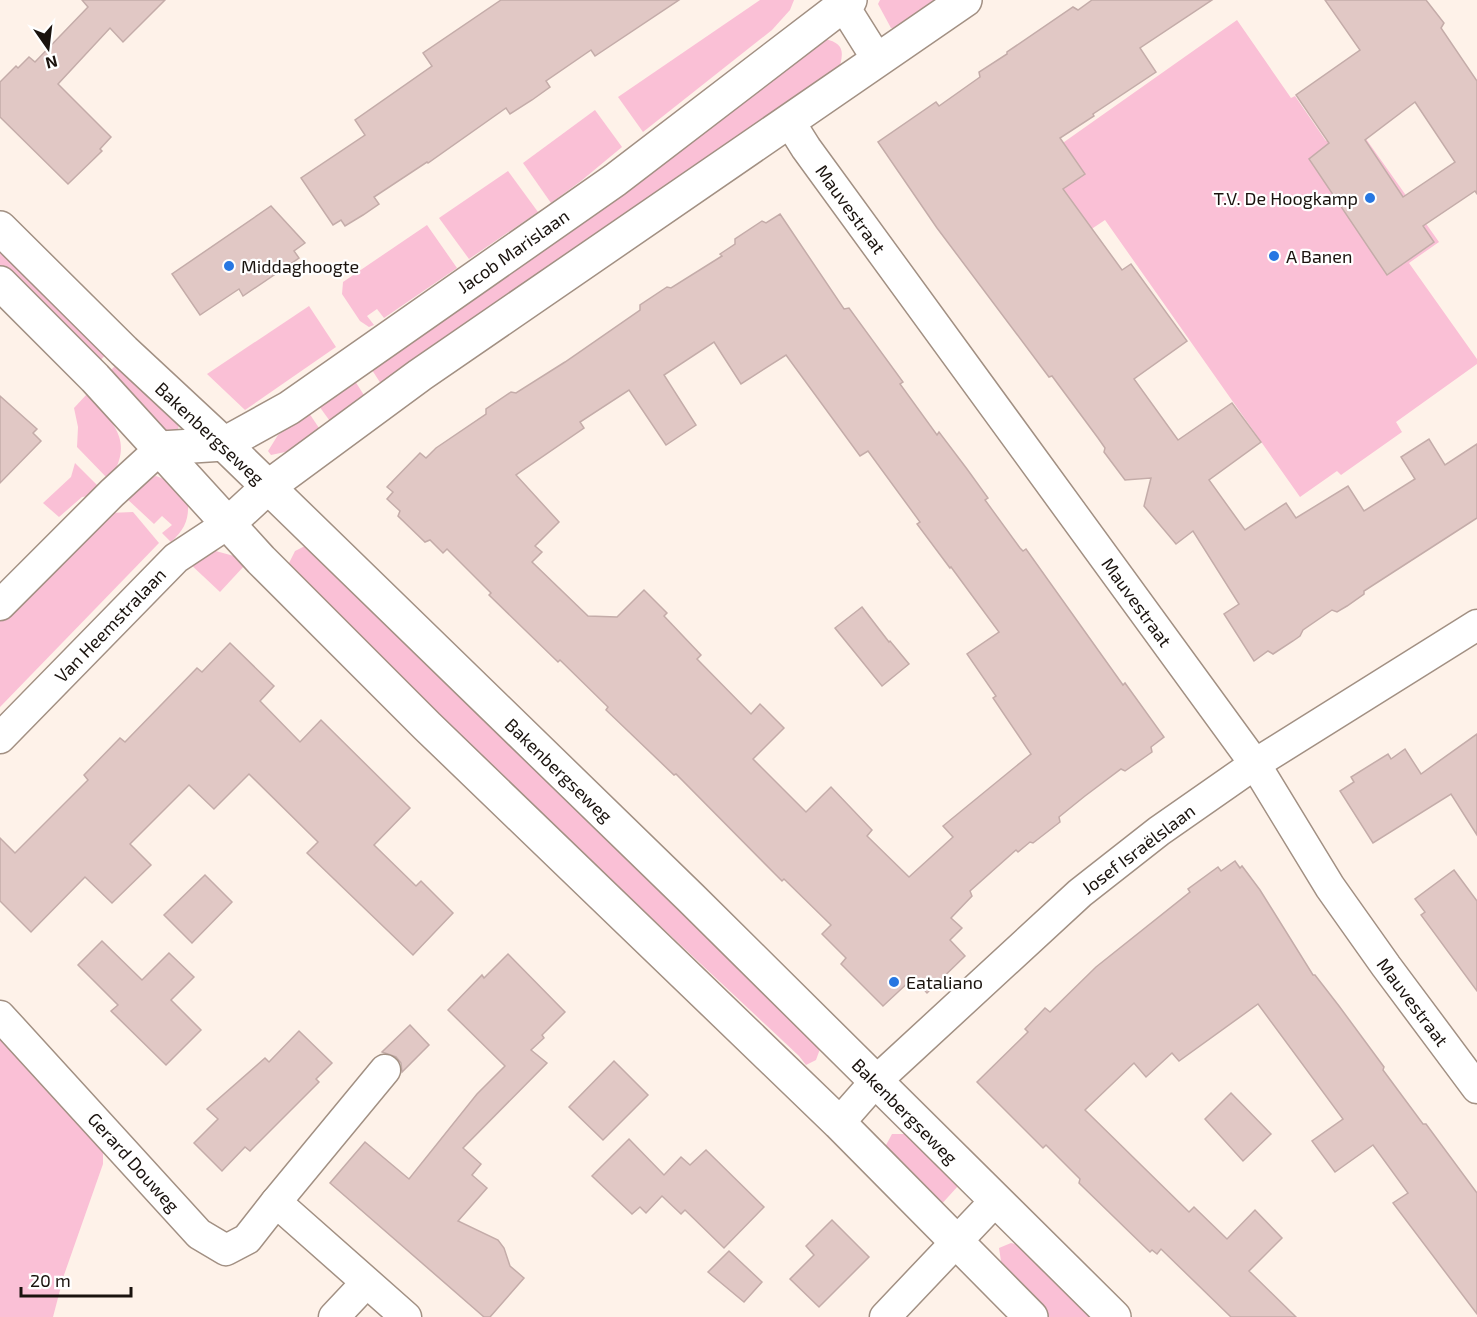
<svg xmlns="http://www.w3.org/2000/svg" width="1477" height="1317" font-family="'Exo 2',sans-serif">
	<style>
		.green { fill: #fac0d6 }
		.building { fill: #e1c8c5; stroke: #c4aca9; stroke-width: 1.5; fill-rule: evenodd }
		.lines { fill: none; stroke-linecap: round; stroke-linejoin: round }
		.minor-casing { stroke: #a29083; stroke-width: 33 }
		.tertiary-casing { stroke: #a29083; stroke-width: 36 }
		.minor { stroke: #fff; stroke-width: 30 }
		.tertiary { stroke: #fff; stroke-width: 33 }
		.poi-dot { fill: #2777e2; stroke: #fff; stroke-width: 2 }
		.labels { text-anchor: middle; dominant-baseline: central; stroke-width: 4.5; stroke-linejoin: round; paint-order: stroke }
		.poi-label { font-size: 18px; fill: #1a130e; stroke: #fff; text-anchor: start }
		.street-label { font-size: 18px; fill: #1a130e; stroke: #fff }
	</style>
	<rect width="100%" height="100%" fill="#fef2e9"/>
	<!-- green -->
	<g class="green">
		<path d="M760,0H794L790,10L772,30L643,132L618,97Z"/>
		<path d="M880,0H949L909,27L891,28L878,4Z"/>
		<path d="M1237,20L1291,98L1295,96L1326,141L1354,122L1439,242L1409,263L1477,359V364L1396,422L1402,432L1341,475L1337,471L1300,497L1105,220L1090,230L1040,159Z"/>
		<path d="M824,39C847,43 843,55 838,73L385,390L372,370L609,204Z"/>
		<path d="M595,110L622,147L581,181L551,203L523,163Z"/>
		<path d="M508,171L538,212L469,259L439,218Z"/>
		<path d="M427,225L457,268L384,318L377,309L367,316L374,325L369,327L360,321L342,294L343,282Z"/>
		<path d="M0,244L109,351L98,363L0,268Z"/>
		<path d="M309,306L336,347L245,410L207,374Z"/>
		<path d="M119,362L179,425L178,429L172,433L163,430L108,373Z"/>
		<path d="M355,381L367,400L332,424L319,406Z"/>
		<path d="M87,394C113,422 136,442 109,480L77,447L78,427L74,408Z"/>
		<path d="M309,413L321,431L290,451L271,455L268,451L278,435Z"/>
		<path d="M75,463L101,489L96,495L82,497L59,517L43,503L71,477Z"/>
		<path d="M156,476L169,481L188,501C189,520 185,529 171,542L162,533L172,525L162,516L154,524L125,497L145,479Z"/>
		<path d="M133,512L159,543L0,707V620L91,525L109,513Z"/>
		<path d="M305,546L818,1037L820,1049L816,1060L806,1065L799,1056L490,766L295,578L289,563L295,551Z"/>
		<path d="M212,550L234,556L245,565L220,592L187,561Z"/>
		<path d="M0,1029L103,1145V1164L64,1275L53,1317H0Z"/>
		<path d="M892,1134H908L958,1186L939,1207L885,1147Z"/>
		<path d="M1011,1243L1032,1248L1101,1317H1048L1003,1274L999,1248Z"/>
	</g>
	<!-- building -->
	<g class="building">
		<path d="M82,0H165L123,42L110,28L58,84L111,137L100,149L102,151L68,184L0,117V82L16,66L18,68L29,57L35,62L88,7Z"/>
		<path d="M501,0H679L595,56L591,50L546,81L550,87L532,100L510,114L506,108L428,163L427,162L374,197L379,204L363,215L345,226L341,220L333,225L301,178L365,135L355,120L432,66L423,53Z"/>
		<path d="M1092,0H1212L1140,48L1156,72L1093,114L1094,116L1060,138L1085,174L1063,189L1122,270L1131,264L1187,341L1134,379L1178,440L1232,403L1261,442L1209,480L1245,530L1286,503L1296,518L1348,486L1364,511L1415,479L1401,457L1429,439L1445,465L1477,444V518L1364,591V594L1347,606L1337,612L1332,610L1303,630L1300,636L1293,641L1273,654L1268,651L1254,661L1224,614L1239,604L1193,531L1176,544L1144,506L1151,478L1125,480L1104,452L1105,448L1098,438L1052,376L1049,377L937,228L878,142L936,102L939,106L980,77L979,72L1007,54V52L1073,7L1078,10Z"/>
		<path d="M1325,0H1426L1444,23L1441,28L1477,81V194L1475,191L1423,226L1434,242L1387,275L1309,159L1329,143L1296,95L1360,50ZM1415,102L1455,162L1403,197L1365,140Z"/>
		<path d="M271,206L305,243L294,251L299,258L243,296L239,289L200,315L172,274Z"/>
		<path d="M780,214L844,309L849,308L903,382L900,384L937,435L939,432L967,469L988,498L985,500L1020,548L1023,551L1026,549L1123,685L1125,683L1164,737L1151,747L1152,752L1125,771L1121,769L1085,796L1059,817L1060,822L1033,843L1030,842L1018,852L1016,850L970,891L972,896L951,918L962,928L950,940L965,956L927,993L913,978L883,1006L841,964L846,958L822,934L831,925L784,879L782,881L676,774L674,775L606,710L608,707L560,660L558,662L489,595L491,593L447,549L443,553L430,540L425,542L398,516L400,511L387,499L393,492L387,487L420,453L426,458L436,448L486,414V409L511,392L516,393L565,362L640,310V305L667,287L671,288L722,256L720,254L735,244V239L762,221L766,223ZM714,342L741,384L786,355L860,456L868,451L920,522L917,524L950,568L951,567L999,632L967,654L996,696L993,698L1031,754L943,826L953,837L909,877L867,836L872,830L831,787L806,812L753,759L784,728L760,704L751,714L697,659L701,655L664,616L667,613L644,590L617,617L588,616L532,562L542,552L535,546L559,522L516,475L584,428L580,422L629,390L666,445L696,425L664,375Z"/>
		<path d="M0,396L37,429L33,433L41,441L0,483Z"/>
		<path d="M862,607L889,642L890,641L909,664L882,686L835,628Z"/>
		<path d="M230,643L274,686L260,701L300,742L321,720L410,808L374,845L416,886L421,881L453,913L413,955L307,853L318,842L249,774L214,809L189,785L130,844L151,865L112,903L85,877L31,932L0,901V838L15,853L88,780L84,775L120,738L125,742L197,668L202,672Z"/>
		<path d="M1477,734V835L1451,794L1373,843L1340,791L1354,782L1351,777L1388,754L1391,759L1405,749L1421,774Z"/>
		<path d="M1235,861L1240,868L1242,866L1260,890L1313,975H1315L1339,1006L1384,1067L1383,1070L1423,1124H1426L1477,1193V1314L1393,1203L1408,1193L1373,1145L1335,1172L1312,1141L1343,1119L1258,1004L1179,1061L1172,1053L1146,1077L1134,1063L1085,1110L1189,1212L1194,1207L1227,1239L1255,1210L1282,1238L1249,1271L1296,1317H1231L1161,1249L1157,1254L1152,1250L1150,1252L1079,1183L1080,1179L1046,1145L1043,1148L977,1082L1028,1032L1025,1029L1045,1008L1050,1012L1096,967L1190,892L1188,889L1218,867L1221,871Z"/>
		<path d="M1454,870L1477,901V991L1421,915L1425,912L1415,899Z"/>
		<path d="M205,875L232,902L192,943L164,915Z"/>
		<path d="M102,941L142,980L169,953L194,977L171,1000L201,1030L166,1065L111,1011L118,1005L78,965Z"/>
		<path d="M508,954L565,1012L542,1035L544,1038L531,1050L547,1063L463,1148L481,1164L472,1175L487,1188L458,1221L498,1240L504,1248L510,1266L524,1278L490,1317H484L330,1183L365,1142L409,1179L477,1094L505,1066L448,1010L482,975L484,978Z"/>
		<path d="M410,1025L429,1045L402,1072L401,1063L396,1057L382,1052Z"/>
		<path d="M299,1031L332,1063L316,1079L319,1082L250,1151L245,1147L222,1171L194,1143L218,1119L207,1109L265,1058L269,1062Z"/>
		<path d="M614,1061L648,1095L603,1140L569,1107Z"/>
		<path d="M1231,1093L1271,1134L1243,1161L1205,1119Z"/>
		<path d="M629,1139L664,1175L681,1157L690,1165L706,1150L764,1207L724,1248L685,1210L681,1214L662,1196L646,1213L640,1207L632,1214L592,1176Z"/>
		<path d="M832,1220L869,1257L819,1307L790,1279L814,1255L806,1246Z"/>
		<path d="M729,1251L762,1282L744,1302L708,1272Z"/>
	</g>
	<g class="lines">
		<defs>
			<g id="minor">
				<path d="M840,0L877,59"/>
				<path d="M789,121L806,148L1255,764L1330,887L1386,966L1477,1088"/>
				<path d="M0,605L112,493L161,448"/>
				<path d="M0,738L176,558L229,523"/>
				<path d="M0,1016L199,1234L226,1250L247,1239L276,1202L406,1317"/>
				<path d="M839,1123L875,1082L1080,893L1159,831L1255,764L1477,625"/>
				<path d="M276,1202L385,1070"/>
				<path d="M334,1317L366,1283"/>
				<path d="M885,1317L996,1200"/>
			</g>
			<g id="tertiary">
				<path d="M0,228L124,351L224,444L691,898L1114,1317"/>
				<path d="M0,283L95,378L261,560L427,726L839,1123L1031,1317"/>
				<path d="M161,448L224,444L289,408L615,180L850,0"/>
				<path d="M229,523L268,487L420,375L965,0"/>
			</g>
		</defs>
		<!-- minor casing -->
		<use href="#minor" class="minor-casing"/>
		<!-- tertiary casing -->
		<use href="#tertiary" class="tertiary-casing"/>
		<!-- minor -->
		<use href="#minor" class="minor"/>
		<!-- tertiary -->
		<use href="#tertiary" class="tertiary"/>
	</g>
	<!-- markers -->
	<g class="poi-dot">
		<circle cx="1370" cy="198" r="6"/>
		<circle cx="1274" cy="256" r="6"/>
		<circle cx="229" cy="266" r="6"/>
		<circle cx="894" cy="982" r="6"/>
	</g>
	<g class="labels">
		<!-- poi labels -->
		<g class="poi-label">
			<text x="1358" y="198" text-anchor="end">T.V. De Hoogkamp</text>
			<text x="1286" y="256">A Banen</text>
			<text x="241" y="266">Middaghoogte</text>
			<text x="906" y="982">Eataliano</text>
		</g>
		<!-- street labels -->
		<g class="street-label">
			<text transform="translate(851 209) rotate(54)">Mauvestraat</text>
			<text transform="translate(513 251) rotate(-35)">Jacob Marislaan</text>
			<text transform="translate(210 433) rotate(43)">Bakenbergseweg</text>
			<text transform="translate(1137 602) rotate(54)">Mauvestraat</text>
			<text transform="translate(110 625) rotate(-46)">Van Heemstralaan</text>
			<text transform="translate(559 770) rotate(44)">Bakenbergseweg</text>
			<text transform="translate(1138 849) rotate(-37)">Josef Israëlslaan</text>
			<text transform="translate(1413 1002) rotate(53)">Mauvestraat</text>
			<text transform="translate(905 1111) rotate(45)">Bakenbergseweg</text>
			<text transform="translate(134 1162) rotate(48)">Gerard Douweg</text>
		</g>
	</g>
	<!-- north arrow -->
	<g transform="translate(48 48) rotate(166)" stroke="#ffffff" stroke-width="4.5" paint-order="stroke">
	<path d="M0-4.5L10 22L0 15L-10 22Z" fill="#1a130e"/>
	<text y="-9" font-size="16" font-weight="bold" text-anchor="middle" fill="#1a130e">N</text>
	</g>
	<!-- scale -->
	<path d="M21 1287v9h110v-9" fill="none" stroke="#1a130e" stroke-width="3"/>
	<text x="30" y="1287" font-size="18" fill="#1a130e" stroke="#ffffff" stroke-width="4.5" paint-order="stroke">20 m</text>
</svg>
